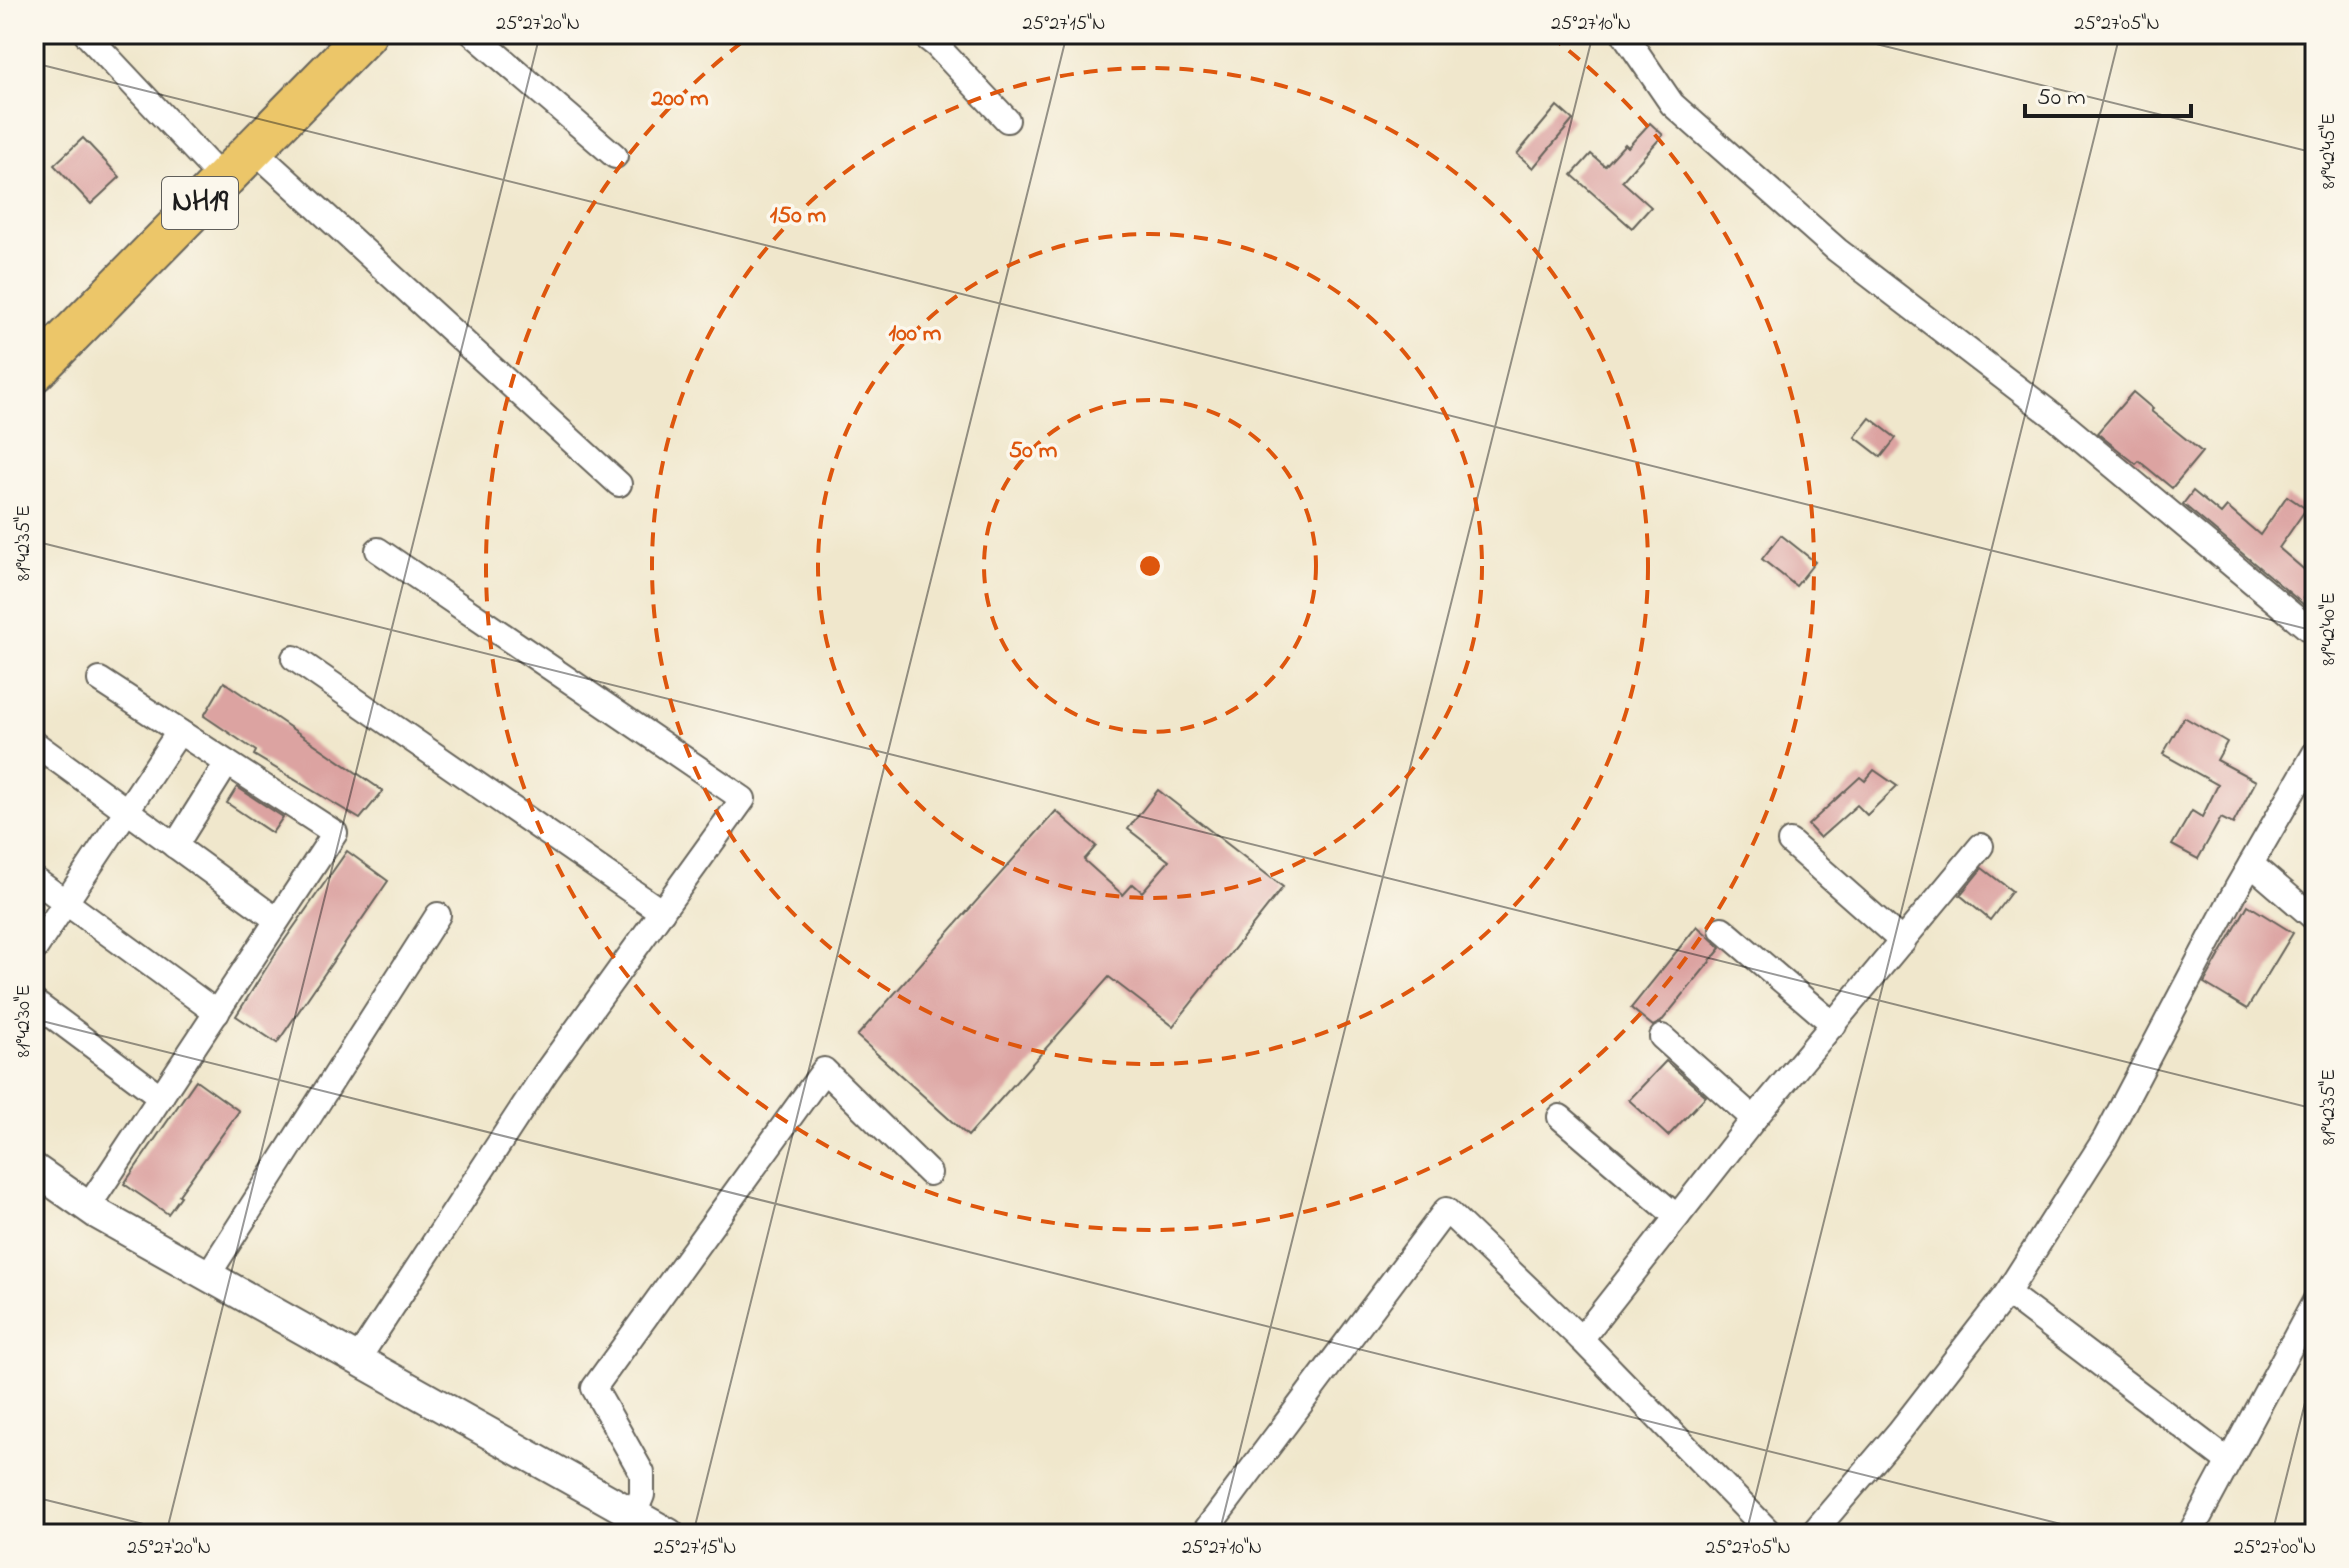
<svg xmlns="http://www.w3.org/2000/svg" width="2349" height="1568" font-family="'Indie Flower',sans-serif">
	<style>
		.building { fill: #dca3a1 }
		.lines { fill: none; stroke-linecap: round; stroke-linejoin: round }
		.minor-casing { stroke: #66635a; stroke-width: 28 }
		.tertiary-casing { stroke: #66635a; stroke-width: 34 }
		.trunk-casing { stroke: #66635a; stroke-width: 44 }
		.minor { stroke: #fff; stroke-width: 24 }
		.tertiary { stroke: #fff; stroke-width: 30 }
		.trunk { stroke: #ecc669; stroke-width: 40 }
		.ticks { fill: none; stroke: #1c1c1c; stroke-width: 2; stroke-opacity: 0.45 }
		.ring { fill: none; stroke: #de560d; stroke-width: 4; stroke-dasharray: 14 10 }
		.labels { text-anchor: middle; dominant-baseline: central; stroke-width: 7; stroke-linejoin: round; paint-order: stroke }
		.shield { fill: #fbf7ec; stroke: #5f5e5a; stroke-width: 2 }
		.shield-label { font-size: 30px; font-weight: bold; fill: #1c1c1c }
		.centre { fill: #de560d; stroke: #fbf7ec; stroke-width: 4 }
		.ring-label { font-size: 24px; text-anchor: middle; font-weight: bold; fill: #de560d; stroke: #fbf7ec; stroke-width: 7; stroke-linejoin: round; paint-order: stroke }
		.neatline { fill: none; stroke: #1c1c1c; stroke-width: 3 }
		.ticks-label { font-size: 20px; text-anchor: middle; fill: #1c1c1c }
	</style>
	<rect width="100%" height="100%" fill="#fbf7ec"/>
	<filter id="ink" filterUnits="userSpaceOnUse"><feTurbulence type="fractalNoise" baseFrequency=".0125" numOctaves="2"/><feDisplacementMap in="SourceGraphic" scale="16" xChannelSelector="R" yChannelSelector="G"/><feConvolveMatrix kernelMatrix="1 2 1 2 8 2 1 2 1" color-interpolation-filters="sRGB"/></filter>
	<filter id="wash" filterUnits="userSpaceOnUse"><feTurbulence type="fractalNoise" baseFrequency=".006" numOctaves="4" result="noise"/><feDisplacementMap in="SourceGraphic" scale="32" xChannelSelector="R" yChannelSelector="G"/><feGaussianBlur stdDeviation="1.8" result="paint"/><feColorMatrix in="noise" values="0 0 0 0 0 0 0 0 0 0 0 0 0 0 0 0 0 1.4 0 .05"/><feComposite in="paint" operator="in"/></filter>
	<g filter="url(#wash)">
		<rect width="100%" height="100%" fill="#f0e7cc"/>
		<g id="blocks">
			<!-- building -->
			<g class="building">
				<path d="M1557,106L1573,120L1533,168L1517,154Z"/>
				<path d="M1650,123L1663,135L1622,181L1651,207L1632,228L1572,175L1591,154L1605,166L1625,144L1628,147Z"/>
				<path d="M83,138L120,177L91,204L54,165Z"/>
				<path d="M2133,392L2153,409L2151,411L2202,452L2172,488L2139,461L2136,464L2097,433Z"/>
				<path d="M1870,418L1896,438L1881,457L1855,437Z"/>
				<path d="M2193,491L2221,514L2227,507L2260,535L2287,496L2306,509L2279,548L2315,579V586L2304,598L2315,606V614L2183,504Z"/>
				<path d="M1781,535L1815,562L1796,586L1762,559Z"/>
				<path d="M224,682L383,791L360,819L254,755L256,751L204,716Z"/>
				<path d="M2184,717L2227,742L2217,760L2256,781L2233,824L2221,818L2198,859L2172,845L2192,811L2202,817L2218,785L2163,754Z"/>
				<path d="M1874,770L1897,786L1867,815L1857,805L1820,838L1808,825L1860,777L1865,781Z"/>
				<path d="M237,787L283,817L272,833L227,803Z"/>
				<path d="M1158,790L1283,887L1173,1026L1109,977L968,1136L857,1036L1056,811L1096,846L1084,860L1123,895L1133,884L1142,892L1169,861L1128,829Z"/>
				<path d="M347,851L388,881L277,1043L236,1016L277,951Z"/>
				<path d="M1982,868L2012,891L1990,920L1960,895Z"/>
				<path d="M2248,905L2293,933L2247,1009L2204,983Z"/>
				<path d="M1697,926L1721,948L1661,1022L1653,1026L1631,1008Z"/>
				<path d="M1666,1061L1706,1096L1668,1136L1629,1100Z"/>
				<path d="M196,1080L239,1111L179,1195L181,1196L168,1214L124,1184Z"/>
			</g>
		</g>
	</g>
	<g filter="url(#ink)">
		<use href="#blocks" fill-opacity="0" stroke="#66635a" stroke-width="2"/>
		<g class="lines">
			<defs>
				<g id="minor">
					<path d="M86,34L223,180"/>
					<path d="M473,34L615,156"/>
					<path d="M922,34L936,45L1007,120"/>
					<path d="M1624,34L1672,104L1837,250L2055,417L2315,634"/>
					<path d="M253,149L619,484"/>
					<path d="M294,658L662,912"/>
					<path d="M34,743L277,920"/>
					<path d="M1790,842L1903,942"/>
					<path d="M175,846L227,763"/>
					<path d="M2251,864L2315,919"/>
					<path d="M34,879L217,1013"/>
					<path d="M1722,929L1834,1025"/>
					<path d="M34,950L179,732"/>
					<path d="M34,1002L161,1097"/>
					<path d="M1662,1037L1754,1119"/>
					<path d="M1560,1117L1677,1217"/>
					<path d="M88,1207L335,833L100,680"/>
					<path d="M208,1275L438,915"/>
					<path d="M2007,1293L2228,1461"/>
					<path d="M1581,1339L1754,1119L1981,846"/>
					<path d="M358,1359L546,1072L743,799L378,550"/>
					<path d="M634,1514L642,1495V1473L594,1388L824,1070L929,1173"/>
					<path d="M1203,1534L1446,1210L1581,1339L1771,1534"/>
					<path d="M1812,1534L1899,1432L2007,1293L2105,1139L2237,888L2315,753"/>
					<path d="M2190,1534L2315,1301"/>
				</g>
				<path id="tertiary" d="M34,1169L98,1214L669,1534"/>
				<path id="trunk" d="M34,372L366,34"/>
			</defs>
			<!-- minor casing -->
			<use href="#minor" class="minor-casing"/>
			<!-- tertiary casing -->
			<use href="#tertiary" class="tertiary-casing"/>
			<!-- trunk casing -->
			<use href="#trunk" class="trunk-casing"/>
			<!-- minor -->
			<use href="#minor" class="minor"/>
			<!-- tertiary -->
			<use href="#tertiary" class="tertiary"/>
			<!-- trunk -->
			<use href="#trunk" class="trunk"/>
		</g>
	</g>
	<!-- ticks -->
	<path class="ticks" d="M1836,34L2315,153M34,63L2315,631M34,541L2315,1109M34,1019L2101,1534M34,1497L184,1534M166,1534L540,34M693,1534L1067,34M1219,1534L1593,34M1746,1534L2120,34M2272,1534L2315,1363"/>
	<!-- distance rings -->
	<g class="ring">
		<circle cx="1150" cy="566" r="166"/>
		<circle cx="1150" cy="566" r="332"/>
		<circle cx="1150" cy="566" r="498"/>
		<path d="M1550 36A664 664 0 1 1 750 36"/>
	</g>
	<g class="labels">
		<!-- shield labels -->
		<rect class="shield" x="162" y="177" width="76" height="52" rx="6"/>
		<g class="shield-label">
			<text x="200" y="203">NH19</text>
		</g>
	</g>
	<circle cx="1150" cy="566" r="12" class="centre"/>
	<g class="ring-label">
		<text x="680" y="105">200 m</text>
		<text x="798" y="222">150 m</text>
		<text x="915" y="340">100 m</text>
		<text x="1033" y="457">50 m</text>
	</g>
	<!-- margin -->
	<rect width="2349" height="1568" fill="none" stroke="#fbf7ec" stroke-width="88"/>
	<!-- scale -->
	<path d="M2025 104v12h166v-12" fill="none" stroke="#1c1c1c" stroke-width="4"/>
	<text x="2037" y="104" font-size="24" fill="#1c1c1c" stroke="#fbf7ec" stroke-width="6" paint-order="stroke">50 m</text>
	<rect x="44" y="44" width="2261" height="1480" class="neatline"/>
	<g class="ticks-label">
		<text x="538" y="29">25°27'20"N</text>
		<text x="1064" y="29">25°27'15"N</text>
		<text x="1591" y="29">25°27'10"N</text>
		<text x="2117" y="29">25°27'05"N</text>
		<text transform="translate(2327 151) rotate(-90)" y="7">81°42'45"E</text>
		<text transform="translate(22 543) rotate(-90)" y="7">81°42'35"E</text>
		<text transform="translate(2327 629) rotate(-90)" y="7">81°42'40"E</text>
		<text transform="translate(22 1021) rotate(-90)" y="7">81°42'30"E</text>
		<text transform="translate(2327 1107) rotate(-90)" y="7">81°42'35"E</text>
		<text x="169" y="1553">25°27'20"N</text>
		<text x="695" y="1553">25°27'15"N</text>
		<text x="1222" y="1553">25°27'10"N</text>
		<text x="1748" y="1553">25°27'05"N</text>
		<text x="2275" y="1553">25°27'00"N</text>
	</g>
</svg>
